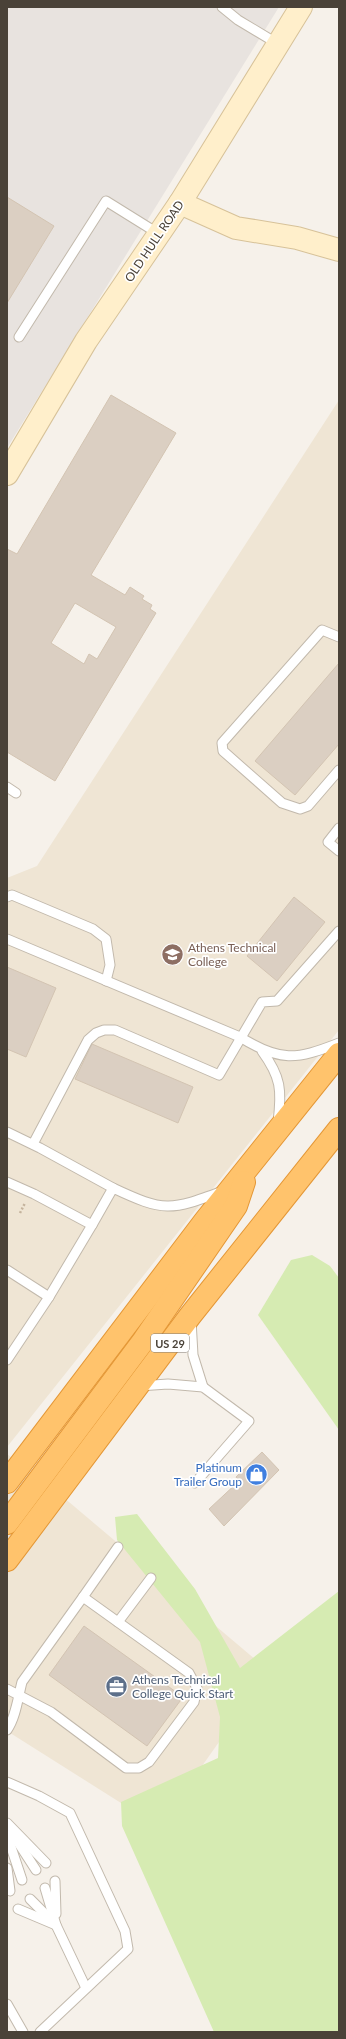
<svg xmlns="http://www.w3.org/2000/svg" width="346" height="2039" font-family="Lato,sans-serif">
	<style>
		.industrial { fill: #e8e3df }
		.education { fill: #efe5d4 }
		.green { fill: #d6ebb2 }
		.building { fill: #dbcfc2; stroke: #d3c4b2; fill-rule: evenodd }
		.lines { fill: none; stroke-linecap: round; stroke-linejoin: round }
		.lane-casing { stroke: #c2b9ac; stroke-width: 11 }
		.secondary-casing { stroke: #d7c299; stroke-width: 24 }
		.highway-casing { stroke: #e49736; stroke-width: 24 }
		.path { stroke: #c4b39d; stroke-width: 2.5; stroke-dasharray: 2 2; stroke-linecap: butt }
		.lane { stroke: #fff; stroke-width: 9 }
		.secondary { stroke: #ffefcb; stroke-width: 22 }
		.highway { stroke: #ffc36c; stroke-width: 22 }
		.labels { text-anchor: middle; dominant-baseline: central; stroke-width: 3.5; stroke-linejoin: round; paint-order: stroke }
		.shield { fill: #fff; stroke: #807b74; stroke-width: 1 }
		.shield-label { font-size: 11px; font-weight: bold; fill: #4a4238 }
		.street-label { font-size: 12px; fill: #4a4238; stroke: #fff }
		.education-label { font-size: 12px; fill: #785e54; stroke: #fff; text-anchor: start }
		.shop-label { font-size: 12px; fill: #366cbe; stroke: #fff; text-anchor: end }
		.service-label { font-size: 12px; fill: #4e5e75; stroke: #fff; text-anchor: start }
	</style>
	<rect width="100%" height="100%" fill="#f6f1ea"/>
	<!-- industrial -->
	<path class="industrial" d="M7,7H279L7,448Z"/>
	<!-- education -->
	<g class="education">
		<path d="M339,400V1030L7,1447V878L37,866Z"/>
		<path d="M7,1454L69,1502L269,1671L159,1827L7,1731Z"/>
	</g>
	<!-- green -->
	<g class="green">
		<path d="M312,1255L330,1266L339,1278V1430L258,1315L291,1260Z"/>
		<path d="M137,1514L195,1589L240,1668L339,1591V2032H214L122,1826L121,1802L218,1758L220,1717L200,1642L117,1540L115,1517Z"/>
	</g>
	<!-- building -->
	<g class="building">
		<path d="M7,197L54,226L7,303Z"/>
		<path d="M111,395L176,433L91,575L125,595L130,587L144,596L142,599L152,605L150,609L156,613L55,781L7,752V549L17,554ZM75,603L116,627L97,659L89,654L84,664L51,643Z"/>
		<path d="M339,663V744L295,795L255,761Z"/>
		<path d="M294,897L325,922L277,981L247,956Z"/>
		<path d="M7,967L56,988L26,1057L7,1049Z"/>
		<path d="M92,1044L193,1087L178,1123L75,1079Z"/>
		<path d="M262,1452L279,1470L224,1526L209,1509L239,1481L236,1477Z"/>
		<path d="M84,1626L183,1697L147,1746L49,1675Z"/>
	</g>
	<g class="lines">
		<defs>
			<g id="lane">
				<path d="M222,7L238,20L278,44"/>
				<path d="M19,337L106,201L159,234"/>
				<path d="M339,637L322,630L222,743L223,751L282,803L300,809L308,806L339,770"/>
				<path d="M7,787L16,793"/>
				<path d="M339,828L328,842L339,851"/>
				<path d="M7,897L12,895L93,929L106,939L110,965L106,981"/>
				<path d="M7,939L240,1037C280,1062 296,1060 339,1043"/>
				<path d="M262,1051C281,1077 282,1090 278,1122"/>
				<path d="M7,1132L40,1148L113,1188"/>
				<path d="M33,1144L88,1040L96,1033L104,1030H115L219,1075L262,1002L277,1001L339,931"/>
				<path d="M7,1182L34,1194L92,1225L113,1188C164,1212 170,1211 223,1191"/>
				<path d="M7,1270L49,1297"/>
				<path d="M191,1320L193,1355L203,1387"/>
				<path d="M7,1360L49,1297L92,1225"/>
				<path d="M139,1386L168,1384L203,1387L249,1421L195,1483"/>
				<path d="M83,1597L118,1547"/>
				<path d="M118,1622L151,1578"/>
				<path d="M7,1689L51,1712L126,1768H139L149,1762L194,1702L197,1688L189,1673L83,1597L22,1682C18,1697 16,1717 7,1730"/>
				<path d="M7,1782L39,1796L70,1813L125,1931L128,1949L40,2032"/>
				<path d="M7,1823L46,1863"/>
				<path d="M12,1833L36,1870"/>
				<path d="M7,1835L22,1880"/>
				<path d="M7,1868L10,1891"/>
				<path d="M55,1881L56,1914"/>
				<path d="M45,1888L56,1925L86,1988"/>
				<path d="M30,1899L54,1923"/>
				<path d="M18,1909L56,1925"/>
				<path d="M7,2004L23,2032"/>
			</g>
			<g id="secondary">
				<path d="M180,203L236,228L297,238L339,250"/>
				<path d="M7,474L86,341L180,203L301,7"/>
			</g>
			<g id="highway">
				<path d="M7,1482L205,1221L339,1054"/>
				<path d="M7,1523L144,1340L236,1206L244,1182"/>
				<path d="M7,1560L190,1316L339,1129"/>
			</g>
		</defs>
		<!-- lane casing -->
		<use href="#lane" class="lane-casing"/>
		<!-- secondary casing -->
		<use href="#secondary" class="secondary-casing"/>
		<!-- highway casing -->
		<use href="#highway" class="highway-casing"/>
		<!-- path -->
		<path class="path" d="M20,1213L25,1203"/>
		<!-- lane -->
		<use href="#lane" class="lane"/>
		<!-- secondary -->
		<use href="#secondary" class="secondary"/>
		<!-- highway -->
		<use href="#highway" class="highway"/>
	</g>
	<!-- icons -->
	<defs>
		<symbol id="university-disc" viewBox="-11 -11 22 22"><circle r="9.5" fill="#8d6e63" stroke="#fff"/><path d="M0-5L7-2L0 1L-7-2ZM-4 1L0 2.5L4 1V4Q0 6-4 4Z" fill="#fff"/></symbol>
		<symbol id="shop-disc" viewBox="-11 -11 22 22"><circle r="9.5" fill="#3f7fe0" stroke="#fff"/><path d="M-5-2.5h2.3a2.7 3.5 0 0 1 5.4 0H5L5.5 6h-11ZM-1.5-2.5h3a1.5 2.3 0 0 0-3 0Z" fill="#fff"/></symbol>
		<symbol id="office-disc" viewBox="-11 -11 22 22"><circle r="9.5" fill="#5c6f8a" stroke="#fff"/><path d="M-6-3h4V-5.5h4V-3h4V5H-6ZM-1-4.5V-3h2v-1.5ZM-6 0V1H6V0Z" fill="#fff"/></symbol>
	</defs>
	<g fill-rule="evenodd">
		<use href="#university-disc" x="160" y="942" width="25" height="25"/>
		<use href="#shop-disc" x="244" y="1462" width="25" height="25"/>
		<use href="#office-disc" x="104" y="1674" width="25" height="25"/>
	</g>
	<g class="labels">
		<!-- shield labels -->
		<rect class="shield" x="151" y="1334" width="38" height="18" rx="3"/>
		<g class="shield-label">
			<text x="170" y="1343">US 29</text>
		</g>
		<!-- street labels -->
		<g class="street-label">
			<text transform="translate(154 241) rotate(-56)">OLD HULL ROAD</text>
		</g>
		<!-- education labels -->
		<g class="education-label">
			<text x="188" y="947">Athens Technical<tspan x="188" dy="14">College</tspan></text>
		</g>
		<!-- shop labels -->
		<g class="shop-label">
			<text x="242" y="1467">Platinum<tspan x="242" dy="14">Trailer Group</tspan></text>
		</g>
		<!-- service labels -->
		<g class="service-label">
			<text x="132" y="1679">Athens Technical<tspan x="132" dy="14">College Quick Start</tspan></text>
		</g>
	</g>
	<!-- border -->
	<rect width="346" height="2039" fill="none" stroke="#4a4238" stroke-width="16"/>
</svg>
